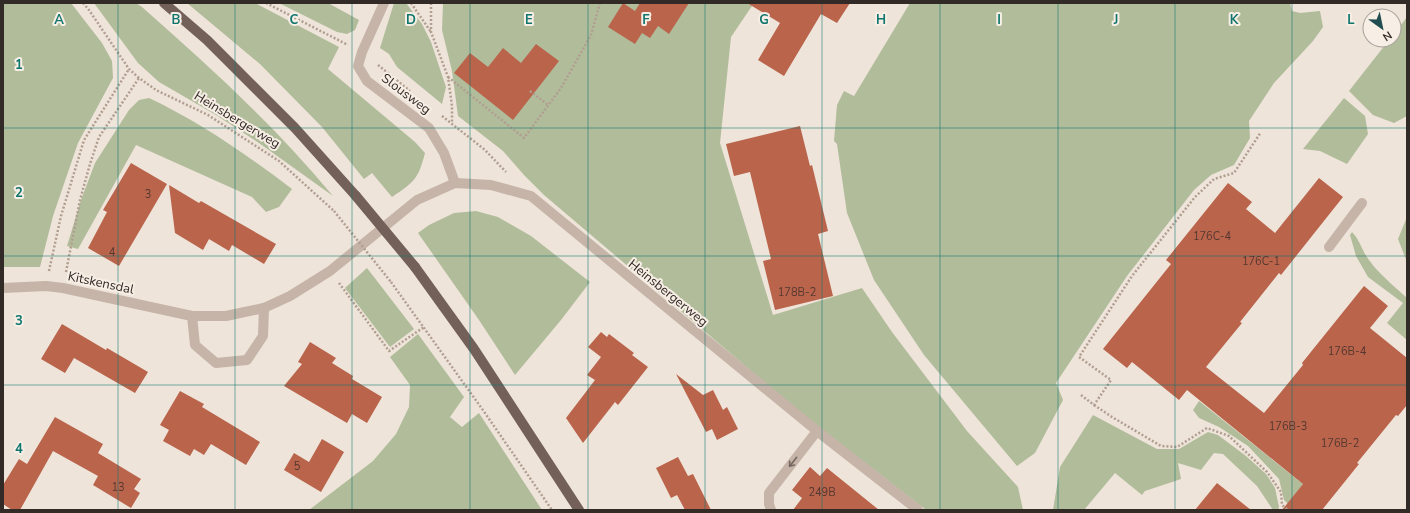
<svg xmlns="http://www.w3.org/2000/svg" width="1410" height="513" font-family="'Nunito Sans',sans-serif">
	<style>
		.green { fill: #b1bc9b }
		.building { fill: #ba644c }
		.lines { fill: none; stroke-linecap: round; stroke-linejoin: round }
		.path { stroke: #b19e91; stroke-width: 2.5; stroke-dasharray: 2 2; stroke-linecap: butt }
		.minor { stroke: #c5b4a7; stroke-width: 10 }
		.major { stroke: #736159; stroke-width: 10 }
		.path-bridge { stroke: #b19e91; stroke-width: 2.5; stroke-dasharray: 2 2; stroke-linecap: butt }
		.major-bridge { stroke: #736159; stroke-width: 10 }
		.oneway { stroke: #746860 }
		.grid { fill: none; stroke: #0f766e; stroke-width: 1; stroke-opacity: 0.55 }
		.labels { text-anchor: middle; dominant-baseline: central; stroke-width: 4; stroke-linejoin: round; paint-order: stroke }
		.number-label { font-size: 11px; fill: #543830 }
		.street-label { font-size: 13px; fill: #322a26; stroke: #f7eee5 }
		.grid-label { font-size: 13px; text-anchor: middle; font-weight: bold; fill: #0f766e; stroke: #f7eee5; stroke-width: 4; stroke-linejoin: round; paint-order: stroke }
	</style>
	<rect width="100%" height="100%" fill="#eee4d9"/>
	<!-- green -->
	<g class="green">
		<path d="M3,3H71L102,43L112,61L113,78L78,143L53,216L40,267H3Z"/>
		<path d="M94,3H136L142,7C210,67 275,126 333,196L259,143L216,115L159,82L138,63Z"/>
		<path d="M187,3H255L339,47L328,69L415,142L425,153C418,180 414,182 392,197L372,173L364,179L322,127L260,64Z"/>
		<path d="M279,3H328L359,20L355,30L347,34L337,32Z"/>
		<path d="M394,3H406L422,24L431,42L446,87L442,104L397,67L389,54L380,48Z"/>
		<path d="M443,3H754L731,37L720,143L773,315L862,288L892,332L967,431L1018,487L1023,510H926L796,409L544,195L524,175L503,151L458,116L452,71L442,30Z"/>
		<path d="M910,3H1290L1292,11L1300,13L1320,11L1323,27L1313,41L1274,83L1249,121L1250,138L1234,165L1211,175L1194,190L1127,276L1056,383L1063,400L1035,453L1017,466L924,355L874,280L847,213L837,144L834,141L837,105L844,91L854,96Z"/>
		<path d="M1407,17V116L1394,123L1373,115L1349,91L1389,40H1394V34Z"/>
		<path d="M149,98C200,122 247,155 292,189L279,207L266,212L252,197L136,145L78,249L67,246L81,200L95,163L129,110L139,100Z"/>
		<path d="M1344,98L1365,116L1368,134L1347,164L1320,151L1303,149Z"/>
		<path d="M476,211L498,217L531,236L590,282L561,320L515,375L479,320L418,233L429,225L454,213Z"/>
		<path d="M1407,217V262L1398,239Z"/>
		<path d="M1352,232C1360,240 1362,251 1369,260C1379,274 1394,286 1407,298V340L1387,323L1403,303L1368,277L1356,256L1350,235Z"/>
		<path d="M367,268L414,329L390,347L345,288Z"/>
		<path d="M418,334L464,397L450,417L462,427L479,413L542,510H309L373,461L396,434L409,407L410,385L390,357Z"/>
		<path d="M1199,401L1303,484L1288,504L1284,500L1279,479L1248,446L1219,427L1199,418L1193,410Z"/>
		<path d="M1093,415L1157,449H1179L1208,432L1218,435L1246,456L1266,474L1275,488L1279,507L1278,510H1273L1257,486L1223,454L1214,453L1201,470L1178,463L1181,479L1145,491L1142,495L1115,473L1084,510H1053L1060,467Z"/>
	</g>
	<!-- building -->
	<g class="building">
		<path d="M623,3L635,11L640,3H689L669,34L658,26L650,38L642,33L635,44L608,27Z"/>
		<path d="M747,3H850L837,23L821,14L784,76L758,60L780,23Z"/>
		<path d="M536,44L559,61L513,120L454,73L470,53L488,67L503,48L521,63Z"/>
		<path d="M800,126L810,166L812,165L828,231L818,234L833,296L775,310L763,261L771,259L750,172L734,176L726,144Z"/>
		<path d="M131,163L167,184L119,266L88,248L107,212L103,210Z"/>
		<path d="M1319,178L1343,197L1281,275L1279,273L1240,322L1242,323L1206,367L1264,413L1303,365L1302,363L1364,286L1388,306L1370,328L1407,358V405L1398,416L1396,415L1357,463L1359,464L1322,510H1282L1303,484L1187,390L1179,400L1132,362L1127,368L1103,349L1171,264L1166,260L1228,183L1252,202L1246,209L1275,233Z"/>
		<path d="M169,185L199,203L201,201L276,244L264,264L232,245L229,251L209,239L203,250L175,233Z"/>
		<path d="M62,324L106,350L107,348L148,372L135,393L74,358L65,373L41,359Z"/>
		<path d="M601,332L607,337L609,334L634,353L632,355L648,367L618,405L615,402L583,443L566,418L595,380L587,375L601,357L588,347Z"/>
		<path d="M310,342L336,358L332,363L353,376L352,379L382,397L367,423L352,414L347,423L284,386L302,364L298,362Z"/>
		<path d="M676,374L703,395L713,390L723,410L727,407L738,429L717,440L712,429L706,432Z"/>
		<path d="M180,391L204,404L202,407L260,442L246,465L211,444L204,455L194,449L190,456L163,441L169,430L160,425Z"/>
		<path d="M55,417L103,444L98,453L141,479L134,489L140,493L131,508L93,485L98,476L53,451L20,510H12L3,504V485L19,459L27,464Z"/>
		<path d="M322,439L344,452L321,492L284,470L294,453L309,462Z"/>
		<path d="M678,457L688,476L693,474L711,510H685L677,495L671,498L656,468Z"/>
		<path d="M810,467L820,476L827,468L879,510H793L802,498L792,490Z"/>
		<path d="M1217,483L1251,510H1195Z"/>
	</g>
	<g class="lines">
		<!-- path -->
		<g class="path">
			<path d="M83,3L89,10L129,69L139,78L156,90L208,115L279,161L334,211"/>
			<path d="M266,3L348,45"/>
			<path d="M411,3L431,32"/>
			<path d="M431,3V32L448,77L452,106V123"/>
			<path d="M378,65L410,91"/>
			<path d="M448,77L524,138L561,88L591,35L600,3"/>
			<path d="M530,91L548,105"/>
			<path d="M442,116L485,150L506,172"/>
			<path d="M49,271L61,216L84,140L129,69"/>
			<path d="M66,272L80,200L90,164L99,137L139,78"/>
			<path d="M391,282L485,413L552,510"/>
			<path d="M339,283L389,351L424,327"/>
			<path d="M1081,395L1094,405L1111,380L1079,357L1132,276L1195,197L1214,179L1234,173L1261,132"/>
			<path d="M1094,405L1112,417L1161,446L1177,447L1207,428L1229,436L1267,472L1281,492L1282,505L1288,510"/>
		</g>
		<!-- minor -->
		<g class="minor">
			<path d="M384,3L362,52L358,66L367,81L429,128L444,153L455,183"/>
			<path d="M1329,247L1362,203"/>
			<path d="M3,288L46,286L63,288L192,316H226L264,308L290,296L330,271L417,200L455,183L491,185L531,196L817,431L918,510"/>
			<path d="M192,316L195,345L216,363L247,360L263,336L264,308"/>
			<path d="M771,510L769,504V493L817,431"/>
		</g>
		<!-- major -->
		<g class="major">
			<path d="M164,3L207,40L295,128L356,196"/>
			<path d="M415,267L474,349L579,510"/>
		</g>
		<!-- path-bridge -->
		<path class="path-bridge" d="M334,211L391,282"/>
		<!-- major-bridge -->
		<path class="major-bridge" d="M356,196L415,267"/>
	</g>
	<!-- one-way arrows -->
	<defs><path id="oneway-shaft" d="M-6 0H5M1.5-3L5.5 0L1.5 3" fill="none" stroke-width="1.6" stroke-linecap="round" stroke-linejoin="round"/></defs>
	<use class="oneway" href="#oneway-shaft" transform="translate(793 462) rotate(128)"/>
	<!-- grid -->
	<path class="grid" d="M118,3V510M235,3V510M352,3V510M470,3V510M588,3V510M705,3V510M822,3V510M940,3V510M1058,3V510M1175,3V510M1292,3V510M3,128H1407M3,256H1407M3,385H1407"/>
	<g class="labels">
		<!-- number labels -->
		<g class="number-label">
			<text x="148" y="194">3</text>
			<text x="1212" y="236">176C-4</text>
			<text x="112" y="252">4</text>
			<text x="1261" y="261">176C-1</text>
			<text x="797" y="292">178B-2</text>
			<text x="1347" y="351">176B-4</text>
			<text x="1288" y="426">176B-3</text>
			<text x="1340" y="443">176B-2</text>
			<text x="297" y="466">5</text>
			<text x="118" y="487">13</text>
			<text x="822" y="492">249B</text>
		</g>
		<!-- street labels -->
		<g class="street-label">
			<text transform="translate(406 94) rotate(37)">Slousweg</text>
			<text transform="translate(237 120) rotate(31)">Heinsbergerweg</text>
			<text transform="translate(101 283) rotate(12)">Kitskensdal</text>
			<text transform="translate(668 293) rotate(39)">Heinsbergerweg</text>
		</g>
	</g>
	<g class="grid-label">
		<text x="59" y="24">A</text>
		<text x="176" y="24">B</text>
		<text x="294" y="24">C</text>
		<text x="411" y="24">D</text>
		<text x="529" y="24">E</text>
		<text x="646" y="24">F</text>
		<text x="764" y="24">G</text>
		<text x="881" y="24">H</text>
		<text x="999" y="24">I</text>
		<text x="1116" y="24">J</text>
		<text x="1234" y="24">K</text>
		<text x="1351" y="24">L</text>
		<text x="19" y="69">1</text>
		<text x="19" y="197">2</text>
		<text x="19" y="325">3</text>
		<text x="19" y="453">4</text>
	</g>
	<!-- border -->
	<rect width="1410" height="513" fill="none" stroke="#322a26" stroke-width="8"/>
	<!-- north arrow -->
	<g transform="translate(1382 28) rotate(147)"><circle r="19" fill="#f7eee5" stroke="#a8a099"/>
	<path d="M0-3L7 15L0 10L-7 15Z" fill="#204d4f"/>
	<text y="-6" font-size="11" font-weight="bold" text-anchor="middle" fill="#322a26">N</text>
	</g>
</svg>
